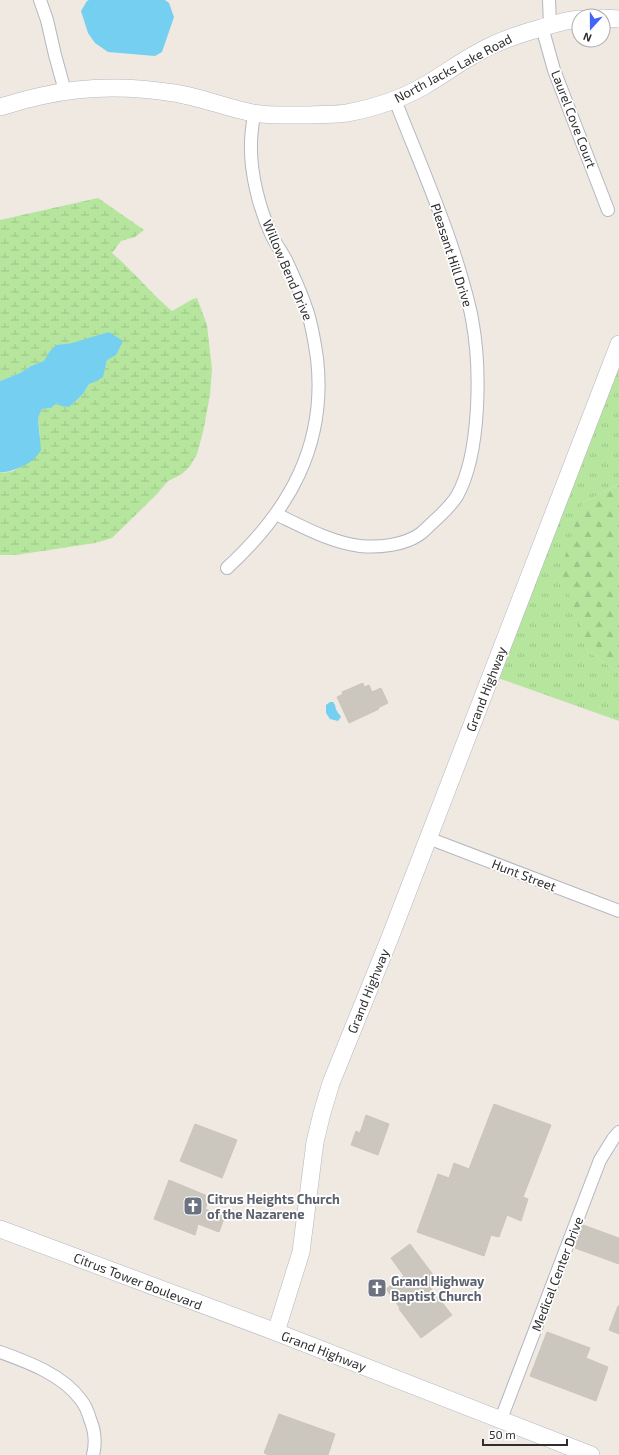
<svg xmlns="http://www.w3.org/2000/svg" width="619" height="1455" font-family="'Exo 2',sans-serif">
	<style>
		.grass { fill: url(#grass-tufts) }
		.forest { fill: url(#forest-firs) }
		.wetland { fill: url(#wetland-marsh) }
		.water { fill: #75cff0 }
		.building { fill: #cbc7bf; stroke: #cbc5ba }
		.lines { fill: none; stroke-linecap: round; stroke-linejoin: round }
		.street-casing { stroke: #b4b7c1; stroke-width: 14 }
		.secondary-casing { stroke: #b4b7c1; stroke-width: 18 }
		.street { stroke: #fff; stroke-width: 12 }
		.secondary { stroke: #fff; stroke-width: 17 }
		.labels { text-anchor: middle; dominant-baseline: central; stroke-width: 3.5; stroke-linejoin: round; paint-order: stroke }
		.street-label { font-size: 13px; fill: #2e2e2e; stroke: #fff }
		.worship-label { font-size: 13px; font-weight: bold; fill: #5b616d; stroke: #fff; text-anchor: start }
	</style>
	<defs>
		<pattern id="grass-tufts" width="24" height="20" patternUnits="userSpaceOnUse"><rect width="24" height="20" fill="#b6e59e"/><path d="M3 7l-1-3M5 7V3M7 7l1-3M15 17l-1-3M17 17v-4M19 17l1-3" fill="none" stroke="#9dc588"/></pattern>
		<pattern id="forest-firs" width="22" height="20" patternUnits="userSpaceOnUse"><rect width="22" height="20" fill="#b6e59e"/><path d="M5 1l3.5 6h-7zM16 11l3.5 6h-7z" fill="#9dc588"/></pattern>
		<pattern id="wetland-marsh" width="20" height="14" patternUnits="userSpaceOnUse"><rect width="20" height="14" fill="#b6e59e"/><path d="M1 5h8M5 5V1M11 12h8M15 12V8" fill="none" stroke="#9dc588"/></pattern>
	</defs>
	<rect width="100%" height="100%" fill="#efe9e1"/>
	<!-- grass -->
	<path class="grass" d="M619,358V484L582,503L586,650L619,673V721L495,677Z"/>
	<!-- forest -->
	<path class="forest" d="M619,484V673L586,650L561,569L582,503Z"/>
	<!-- wetland -->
	<path class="wetland" d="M98,198L144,230L135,237L121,241L112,253C133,271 151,293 172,311L193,299L197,298L207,325L212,369L210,395L203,432L197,454L190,466L182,474L168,481L157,494L112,538L95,543L16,555H0V472L3,473L14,471L25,464L40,435L38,418L42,409L51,408L57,403L69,407L83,394L89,384C101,380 105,372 107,360L72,343L56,345L50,351L45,361L31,366L20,373L0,381V220Z"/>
	<!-- water -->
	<g class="water">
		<path d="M89,0H165L169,3L174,17L162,52L155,56L108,52L95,43L88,33L81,11L87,1Z"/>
		<path d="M109,332L123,341L116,355L107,360L103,377L97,381L89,384L83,394L69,407L61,406L57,403L51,408L42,409L38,418L41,450C39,453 37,456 35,458C30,464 8,474 0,472V381L20,373L31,366L44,361L50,351L56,345L72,343Z"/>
		<path d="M330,702H333C336,705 335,708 337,711C338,714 340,714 341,717L338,721L330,719L326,713V705Z"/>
	</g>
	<!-- building -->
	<g class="building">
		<path d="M363,683L364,687L369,685L372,692L381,688L388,703L378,708L379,709L349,723L337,697L343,694L342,692Z"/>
		<path d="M494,1104L551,1125L523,1197L528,1199L521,1221L507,1215L499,1237L491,1235L484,1256L417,1232L438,1174L449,1178L454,1163L469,1169Z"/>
		<path d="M366,1115L389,1124L378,1155L351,1145L356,1131L360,1133Z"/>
		<path d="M195,1124L237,1140L222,1178L180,1161Z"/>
		<path d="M169,1180L210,1197L205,1209L225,1216L219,1232L198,1224L195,1235L154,1219Z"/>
		<path d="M583,1225L619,1238V1264L575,1248Z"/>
		<path d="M410,1244L437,1280L429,1286L452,1315L421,1338L399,1309L400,1308L386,1289L404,1276L391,1258Z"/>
		<path d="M618,1306H619V1334L609,1330Z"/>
		<path d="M547,1332L590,1348L586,1358L608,1367L596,1401L530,1376Z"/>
		<path d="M279,1414L335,1434L328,1455H269L264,1453Z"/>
	</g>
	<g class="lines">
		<defs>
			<g id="street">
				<path d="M40,0L47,20L55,55L65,91"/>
				<path d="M549,0L550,25"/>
				<path d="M542,27L554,70L608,210"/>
				<path d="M276,514C303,527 330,542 360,546C379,548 405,545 420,534C424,531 428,527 431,524C441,515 450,507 457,496C481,453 481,367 472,319C468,297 461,275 454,253C437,201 415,151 395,100"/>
				<path d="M227,568C289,511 327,445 317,358C314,340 312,322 305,305C300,290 293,275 286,260C281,251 275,243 271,234C259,208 250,172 251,143C251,133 253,123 254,113"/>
				<path d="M428,838L619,911"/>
				<path d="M0,1352C28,1362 63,1375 81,1400C85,1405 88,1412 90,1419C95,1431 96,1443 93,1455"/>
				<path d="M501,1419L600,1160L613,1139L619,1132"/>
			</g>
			<g id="secondary">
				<path d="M603,18L619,19"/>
				<path d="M0,107C14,103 27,99 41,96C84,86 130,86 174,93C201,97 226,108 253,113C271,116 290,115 308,115C321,114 335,115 347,113C374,108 401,99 424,86C443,75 460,62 479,52C498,41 519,34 541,28C554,24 566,20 579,19"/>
				<path d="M0,1229L276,1332L591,1455"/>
				<path d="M276,1332L301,1252L315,1142L322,1113L331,1083L389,940L619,344"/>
			</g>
		</defs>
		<!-- street casing -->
		<use href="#street" class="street-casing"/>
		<!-- secondary casing -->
		<use href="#secondary" class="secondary-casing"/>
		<!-- street -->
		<use href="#street" class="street"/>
		<!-- secondary -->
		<use href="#secondary" class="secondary"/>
	</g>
	<!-- icons -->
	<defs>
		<symbol id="church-square" viewBox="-11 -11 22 22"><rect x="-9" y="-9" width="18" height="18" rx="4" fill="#6b7280" stroke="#fff"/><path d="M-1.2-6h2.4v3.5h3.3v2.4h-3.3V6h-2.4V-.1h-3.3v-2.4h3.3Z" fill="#fff"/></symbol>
	</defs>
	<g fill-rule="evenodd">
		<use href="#church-square" x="182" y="1195" width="22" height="22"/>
		<use href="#church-square" x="366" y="1277" width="22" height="22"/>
	</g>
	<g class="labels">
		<!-- street labels -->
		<g class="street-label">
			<text transform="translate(453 68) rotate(-28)">North Jacks Lake Road</text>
			<text transform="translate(574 119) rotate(69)">Laurel Cove Court</text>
			<text transform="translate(452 255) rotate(72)">Pleasant Hill Drive</text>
			<text transform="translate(288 270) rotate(67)">Willow Bend Drive</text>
			<text transform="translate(486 689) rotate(-69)">Grand Highway</text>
			<text transform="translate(524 875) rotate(21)">Hunt Street</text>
			<text transform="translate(368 991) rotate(-68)">Grand Highway</text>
			<text transform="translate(557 1274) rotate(-69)">Medical Center Drive</text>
			<text transform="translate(138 1281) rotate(21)">Citrus Tower Boulevard</text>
			<text transform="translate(324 1351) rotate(21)">Grand Highway</text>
		</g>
		<!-- worship labels -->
		<g class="worship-label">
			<text x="207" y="1199">Citrus Heights Church<tspan x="207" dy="15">of the Nazarene</tspan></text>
			<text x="391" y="1281">Grand Highway<tspan x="391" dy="15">Baptist Church</tspan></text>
		</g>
	</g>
	<!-- north arrow -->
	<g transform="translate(591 28) rotate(201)"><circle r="19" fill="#ffffff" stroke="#ababab"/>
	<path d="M0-3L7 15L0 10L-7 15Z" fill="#4264fb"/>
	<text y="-6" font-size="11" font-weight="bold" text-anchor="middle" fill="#2e2e2e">N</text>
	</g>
	<!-- scale -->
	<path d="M483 1439v6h84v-6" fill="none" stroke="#2e2e2e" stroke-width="2"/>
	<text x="489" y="1439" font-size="12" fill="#2e2e2e" stroke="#ffffff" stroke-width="3" paint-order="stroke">50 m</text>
</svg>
